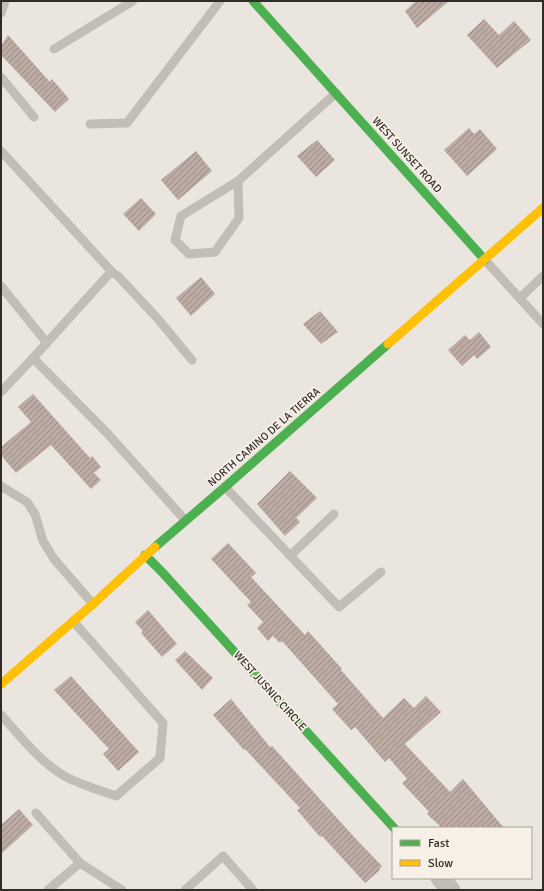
<svg xmlns="http://www.w3.org/2000/svg" width="544" height="891" font-family="Signika,sans-serif">
	<style>
		.building { fill: url(#building-hatch) }
		.lines { fill: none; stroke-linecap: round; stroke-linejoin: round }
		.lane { stroke: #c3bdb8; stroke-width: 9 }
		.street { stroke: #c3bdb8; stroke-width: 19 }
		.fast { stroke: #4caf50; stroke-width: 9 }
		.slow { stroke: #ffc107; stroke-width: 9 }
		.labels { text-anchor: middle; dominant-baseline: central; stroke-width: 3.5; stroke-linejoin: round; paint-order: stroke }
		.street-label { font-size: 11px; fill: #332b27; stroke: #f7f0e6 }
	</style>
	<defs>
		<pattern id="building-hatch" width="6" height="6" patternUnits="userSpaceOnUse"><rect width="6" height="6" fill="#bcaba2"/><path d="M-1 1l2-2M0 6l6-6M5 7l2-2" fill="none" stroke="#998b84"/></pattern>
	</defs>
	<rect width="100%" height="100%" fill="#eae5df"/>
	<!-- building -->
	<g class="building">
		<path d="M416,1H449L417,28L405,11Z"/>
		<path d="M484,19L499,35L514,21L531,40L497,68L467,35Z"/>
		<path d="M8,35L50,82L52,79L69,99L55,112L1,55V46Z"/>
		<path d="M469,128L474,134L480,129L497,149L467,176L444,150Z"/>
		<path d="M317,140L335,160L316,177L297,156Z"/>
		<path d="M196,151L212,171L178,200L161,180Z"/>
		<path d="M141,198L156,214L139,231L123,214Z"/>
		<path d="M201,277L215,294L191,316L176,298Z"/>
		<path d="M320,311L338,332L321,344L303,324Z"/>
		<path d="M479,332L491,347L477,359L474,355L462,366L448,350L465,335L470,340Z"/>
		<path d="M33,394L90,458L92,456L101,467L94,473L101,480L91,489L51,445L16,473L1,455V447L31,422L18,407Z"/>
		<path d="M290,471L317,498L296,518L300,522L285,536L257,504Z"/>
		<path d="M228,543L256,573L251,577L305,635L308,631L342,669L341,670L383,718L404,698L414,708L426,696L441,712L405,744L450,792L463,779L504,828H442L427,814L429,812L402,783L407,779L389,758L385,762L355,727L351,730L332,709L338,704L282,641L280,643L273,636L268,641L257,628L263,622L247,605L251,602L211,559Z"/>
		<path d="M148,610L177,644L162,657L141,633L143,631L135,622Z"/>
		<path d="M185,651L213,678L202,690L175,660Z"/>
		<path d="M71,676L139,752L118,771L103,754L109,749L54,690Z"/>
		<path d="M231,699L270,747L272,746L355,838L382,866L379,869L380,870L365,883L322,836L320,837L297,810L300,808L245,749L244,750L213,715Z"/>
		<path d="M19,809L33,825L1,854V825Z"/>
	</g>
	<g class="lines">
		<!-- lane -->
		<g class="lane">
			<path d="M1,13L5,1"/>
			<path d="M54,49L133,1"/>
			<path d="M1,77L34,117"/>
			<path d="M90,124L127,123L220,1"/>
			<path d="M1,151L113,273"/>
			<path d="M238,181L181,216L175,240L189,254L215,252L239,218L238,181L336,93"/>
			<path d="M485,260L543,324"/>
			<path d="M1,286L47,343"/>
			<path d="M520,298L543,276"/>
			<path d="M33,358L109,274L113,273L118,276L158,319L192,360"/>
			<path d="M1,392L33,358L108,434L185,520"/>
			<path d="M1,486L27,502L35,514L43,541L54,559L93,604"/>
			<path d="M225,487L339,607L381,572"/>
			<path d="M290,556L334,514"/>
			<path d="M1,715C21,737 40,762 66,777C82,785 99,790 116,796L160,758L163,723L73,621"/>
			<path d="M36,813L80,863L48,890"/>
			<path d="M80,863L122,890"/>
			<path d="M185,890L223,856L253,890"/>
		</g>
		<!-- street -->
		<path class="street" d="M440,878L451,890"/>
		<!-- fast -->
		<g class="fast">
			<path d="M253,1L485,260"/>
			<path d="M155,547L225,487L388,344"/>
			<path d="M145,555L162,572L394,828"/>
		</g>
		<!-- slow -->
		<g class="slow">
			<path d="M388,344L543,208"/>
			<path d="M1,684L93,604L155,547"/>
		</g>
	</g>
	<g class="labels">
		<!-- street labels -->
		<g class="street-label">
			<text transform="translate(407 155) rotate(48)">WEST SUNSET ROAD</text>
			<text transform="translate(264 437) rotate(-41)">NORTH CAMINO DE LA TIERRA</text>
			<text transform="translate(270 691) rotate(48)">WEST JUSNIC CIRCLE</text>
		</g>
	</g>
	<!-- border -->
	<rect width="544" height="891" fill="none" stroke="#332b27" stroke-width="4"/>
	<!-- legend -->
	<rect x="392" y="827" width="140" height="52" fill="#f7f0e6" stroke="#a9a19a"/>
	<rect x="400" y="840" width="20" height="6" fill="#4caf50" stroke="#a9a19a"/>
	<text x="428" y="847" font-size="12" fill="#332b27">Fast</text>
	<rect x="400" y="860" width="20" height="6" fill="#ffc107" stroke="#a9a19a"/>
	<text x="428" y="867" font-size="12" fill="#332b27">Slow</text>
</svg>
